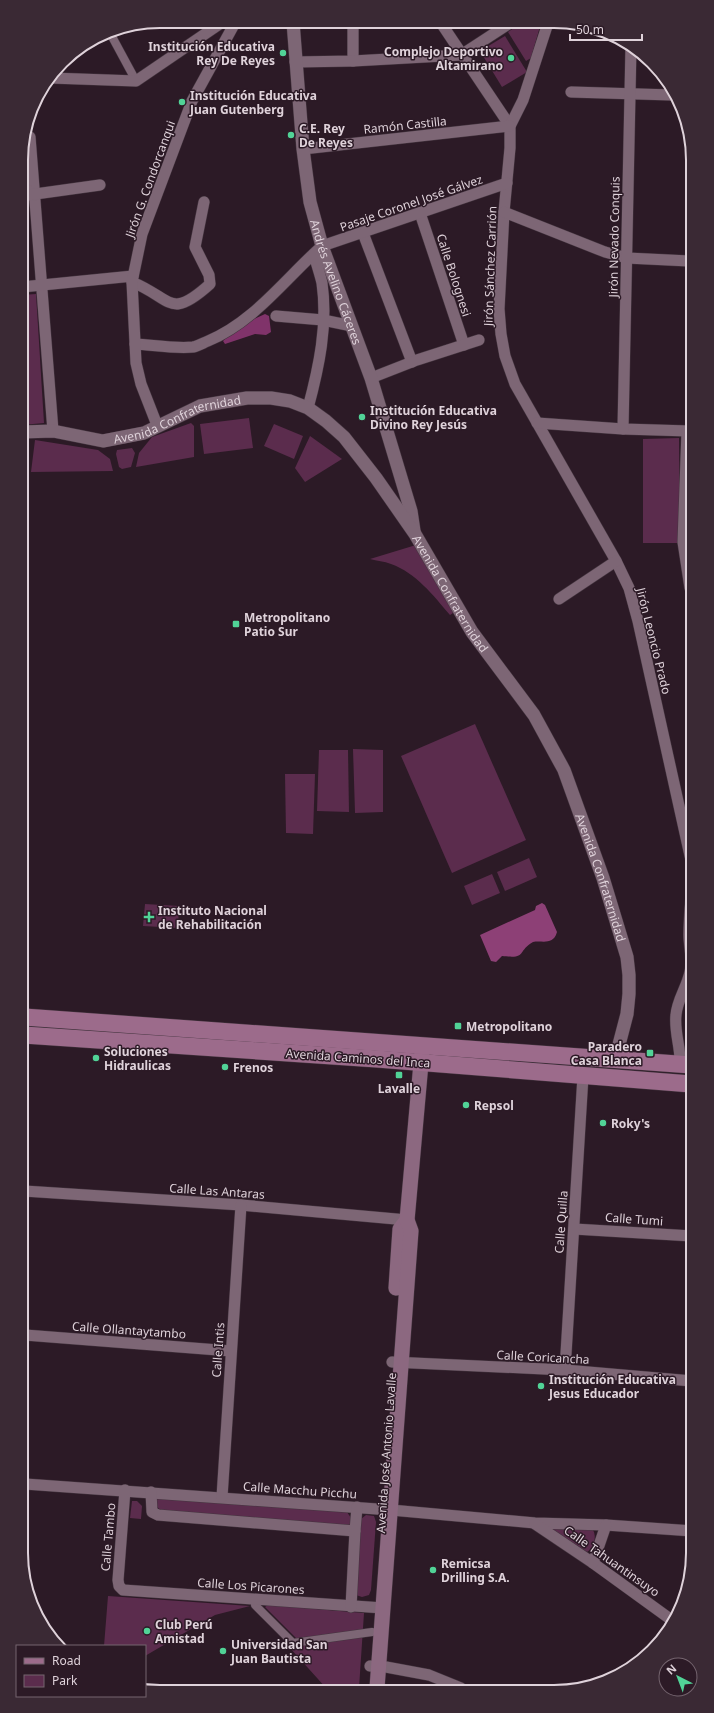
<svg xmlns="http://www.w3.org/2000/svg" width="714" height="1713" font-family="'Noto Sans',sans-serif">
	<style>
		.green { fill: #5b2c4d }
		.forest { fill: #80336a }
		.water { fill: #8d4076 }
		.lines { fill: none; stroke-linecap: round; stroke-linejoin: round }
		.pedestrian-casing { stroke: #453640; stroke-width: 9 }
		.minor-casing { stroke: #453640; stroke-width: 12 }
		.tertiary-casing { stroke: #453640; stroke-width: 14 }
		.secondary-casing { stroke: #453640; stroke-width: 16 }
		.primary-casing { stroke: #453640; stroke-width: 18 }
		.pedestrian { stroke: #7d6675; stroke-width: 8 }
		.minor { stroke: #7d6675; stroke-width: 11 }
		.tertiary { stroke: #7d6675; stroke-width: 13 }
		.secondary { stroke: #8c6880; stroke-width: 15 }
		.primary { stroke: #9c6b8b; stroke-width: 17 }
		.poi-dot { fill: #51d397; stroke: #2c1a26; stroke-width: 1.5 }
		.labels { text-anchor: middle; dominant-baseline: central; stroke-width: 3; stroke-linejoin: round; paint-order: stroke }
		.poi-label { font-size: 12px; font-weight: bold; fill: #dfd2da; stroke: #2c1a26; text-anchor: start }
		.street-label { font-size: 12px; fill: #dfd2da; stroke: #2c1a26 }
		.rim { fill: none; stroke: #dfd2da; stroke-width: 2 }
	</style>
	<rect width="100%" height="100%" fill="#2c1a26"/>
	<!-- green -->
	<g class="green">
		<path d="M521,23H541L531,58L526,61L508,32Z"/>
		<path d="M505,36L527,72L502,87L480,51Z"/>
		<path d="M36,294L44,423L22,425V295Z"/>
		<path d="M249,418L253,448L204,454L200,424Z"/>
		<path d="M191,423L194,426V457L136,467L139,453L152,437Z"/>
		<path d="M274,424L303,436L294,459L264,446Z"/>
		<path d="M310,436L342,459L305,482L295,468Z"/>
		<path d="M679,438L680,543H643V439Z"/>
		<path d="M35,440L98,450L110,459L113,471L31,472Z"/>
		<path d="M132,448L135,453L131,467L122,469L119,467L116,454L117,450Z"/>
		<path d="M416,545L456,611L450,615C433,595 416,573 391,564C384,561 377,561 370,559Z"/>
		<path d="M475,724L526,840L452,873L401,756Z"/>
		<path d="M353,749L383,750V812L355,813Z"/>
		<path d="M319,750H348L349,812L317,811Z"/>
		<path d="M285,774H315L313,834L286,833Z"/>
		<path d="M529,858L537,877L505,891L497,872Z"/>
		<path d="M492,874L500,893L472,905L464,886Z"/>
		<path d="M145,904L179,906L178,928L143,926Z"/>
		<path d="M159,1498L347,1512L351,1518V1524L348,1527L164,1513L155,1505L156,1500Z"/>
		<path d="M132,1501H137L142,1506L141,1519L130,1518Z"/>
		<path d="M366,1515L374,1516L376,1522L371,1590L369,1595L362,1597L356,1595L361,1519Z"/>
		<path d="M547,1526L593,1530C597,1537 594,1548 587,1552Z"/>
		<path d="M108,1596L250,1606L215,1615L145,1656V1646H104Z"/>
		<path d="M268,1605L364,1613L359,1688L327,1689L290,1648L303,1645L265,1607Z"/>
	</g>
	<!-- forest -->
	<path class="forest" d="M265,314L269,316L271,332L266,335L255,334L225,344L223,341L227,337L254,319Z"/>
	<!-- water -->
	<path class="water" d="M542,903L545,905L557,932C553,946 542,940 533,942C516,952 528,959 502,956L496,962L491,961L480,935L535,910L536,906Z"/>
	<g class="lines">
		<defs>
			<g id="pedestrian">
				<path d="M109,31L136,81"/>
				<path d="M256,1600L255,1605L293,1643L372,1632"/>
			</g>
			<g id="minor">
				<path d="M353,22V61"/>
				<path d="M441,23L510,126"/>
				<path d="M548,23L523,100L510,126V148L504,212L499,309L501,334L505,356L515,384L616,561L629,588L638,621L691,860"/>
				<path d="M295,62L353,61L461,55L510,23"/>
				<path d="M51,78L136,81L224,21"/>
				<path d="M571,92L672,95"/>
				<path d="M25,137H30L53,431"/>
				<path d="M303,149L510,126"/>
				<path d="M21,186L35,195"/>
				<path d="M21,196L100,185"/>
				<path d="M504,212L605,252L627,258L689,261"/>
				<path d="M420,213L464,345"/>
				<path d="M363,233L412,362"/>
				<path d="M132,282C172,298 169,321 210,284L209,275L195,247L204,202"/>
				<path d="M22,287L133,276"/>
				<path d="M276,316L323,320L352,326"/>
				<path d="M135,344C153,345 176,349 193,347C198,346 203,343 208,341C254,322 285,279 322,246L507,183"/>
				<path d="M371,378L417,360L479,340"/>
				<path d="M308,408C319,367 328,325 322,283C320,274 316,263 314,254"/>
				<path d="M537,423L623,429L689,431"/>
				<path d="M157,425L141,384L136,363L132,282L142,234L192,101L236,21"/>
				<path d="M623,429L631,46"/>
				<path d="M687,431L683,542L690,588"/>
				<path d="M559,599L616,561"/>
				<path d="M680,1064C681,1048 674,1032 676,1015C677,1000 687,987 690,972C693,960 689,947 689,935C689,922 690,910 691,898"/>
				<path d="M24,1191L241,1205L407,1220"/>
				<path d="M574,1229L692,1236"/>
				<path d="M25,1335L231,1351"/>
				<path d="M392,1362L565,1370L692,1381"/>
				<path d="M565,1370L583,1076"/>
				<path d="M25,1484L391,1510L535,1523L606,1525L693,1531"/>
				<path d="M125,1490L118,1580L119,1586L123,1590L383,1608"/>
				<path d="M151,1492L152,1512L158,1515L355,1531"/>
				<path d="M222,1497L241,1205"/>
				<path d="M535,1524L593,1563L673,1621"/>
				<path d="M593,1563L606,1525"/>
				<path d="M351,1607L355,1531L357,1507"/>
				<path d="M370,1666L386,1667L429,1675L461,1688"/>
			</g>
			<g id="tertiary">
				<path id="s1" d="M293,22L303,149L310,202L322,246L371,378L411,511L414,531"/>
				<path id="s2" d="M22,432L53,431L103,441L144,433L200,406L247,398H271L290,401L308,408L326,421L344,437L376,478L415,534L472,632L534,715L564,770L603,878L627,957L629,975V994L627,1014L615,1060"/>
			</g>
			<g id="secondary">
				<path d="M396,1288L400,1229L407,1220"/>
				<path d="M377,1688L411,1231L407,1220L422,1052"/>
			</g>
			<g id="primary">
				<path d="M24,1017L691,1065"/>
				<path d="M24,1035L377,1059L691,1084"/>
			</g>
		</defs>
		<!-- pedestrian casing -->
		<use href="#pedestrian" class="pedestrian-casing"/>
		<!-- minor casing -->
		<use href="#minor" class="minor-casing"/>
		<!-- tertiary casing -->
		<use href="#tertiary" class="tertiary-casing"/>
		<!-- secondary casing -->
		<use href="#secondary" class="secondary-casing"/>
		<!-- primary casing -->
		<use href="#primary" class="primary-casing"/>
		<!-- pedestrian -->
		<use href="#pedestrian" class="pedestrian"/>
		<!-- minor -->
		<use href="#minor" class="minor"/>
		<!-- tertiary -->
		<use href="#tertiary" class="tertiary"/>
		<!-- secondary -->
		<use href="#secondary" class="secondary"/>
		<!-- primary -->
		<use href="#primary" class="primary"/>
	</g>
	<!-- markers -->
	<g class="poi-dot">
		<circle cx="283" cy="53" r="4"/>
		<circle cx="511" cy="58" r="4"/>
		<circle cx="182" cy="102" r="4"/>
		<circle cx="291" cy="135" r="4"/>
		<circle cx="362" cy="417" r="4"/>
		<rect x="232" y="620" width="8" height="8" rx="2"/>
		<path d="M147 911h4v4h4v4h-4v4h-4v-4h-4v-4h4z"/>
		<rect x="454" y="1022" width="8" height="8" rx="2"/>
		<rect x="646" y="1049" width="8" height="8" rx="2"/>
		<circle cx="96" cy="1058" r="4"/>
		<circle cx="225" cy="1067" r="4"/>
		<rect x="395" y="1071" width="8" height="8" rx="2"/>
		<circle cx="466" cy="1105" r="4"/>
		<circle cx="603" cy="1123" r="4"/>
		<circle cx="541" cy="1386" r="4"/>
		<circle cx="433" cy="1570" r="4"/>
		<circle cx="147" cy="1631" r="4"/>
		<circle cx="223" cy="1651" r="4"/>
	</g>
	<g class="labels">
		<!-- poi labels -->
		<g class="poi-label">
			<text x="275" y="46" text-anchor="end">Institución Educativa<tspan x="275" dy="14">Rey De Reyes</tspan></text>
			<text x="503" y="51" text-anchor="end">Complejo Deportivo<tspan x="503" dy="14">Altamirano</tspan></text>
			<text x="190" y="95">Institución Educativa<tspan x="190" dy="14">Juan Gutenberg</tspan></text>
			<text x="299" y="128">C.E. Rey<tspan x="299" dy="14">De Reyes</tspan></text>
			<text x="370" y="410">Institución Educativa<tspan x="370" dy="14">Divino Rey Jesús</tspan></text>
			<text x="244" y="617">Metropolitano<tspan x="244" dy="14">Patio Sur</tspan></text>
			<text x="158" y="910">Instituto Nacional<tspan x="158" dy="14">de Rehabilitación</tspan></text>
			<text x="466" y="1026">Metropolitano</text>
			<text x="642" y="1046" text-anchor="end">Paradero<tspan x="642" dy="14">Casa Blanca</tspan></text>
			<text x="104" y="1051">Soluciones<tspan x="104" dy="14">Hidraulicas</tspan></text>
			<text x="233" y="1067">Frenos</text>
			<text x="399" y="1088" text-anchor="middle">Lavalle</text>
			<text x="474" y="1105">Repsol</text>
			<text x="611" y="1123">Roky's</text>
			<text x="549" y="1379">Institución Educativa<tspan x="549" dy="14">Jesus Educador</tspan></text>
			<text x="441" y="1563">Remicsa<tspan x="441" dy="14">Drilling S.A.</tspan></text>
			<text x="155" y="1624">Club Perú<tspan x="155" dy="14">Amistad</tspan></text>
			<text x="231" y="1644">Universidad San<tspan x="231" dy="14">Juan Bautista</tspan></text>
		</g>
		<!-- street labels -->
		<g class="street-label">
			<text transform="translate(405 125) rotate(-6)">Ramón Castilla</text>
			<text transform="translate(150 179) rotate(-70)">Jirón G. Condorcanqui</text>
			<text transform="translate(411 203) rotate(-19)">Pasaje Coronel José Gálvez</text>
			<text transform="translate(614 237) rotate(-89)">Jirón Nevado Conquis</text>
			<text transform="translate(490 266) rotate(-88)">Jirón Sánchez Carrión</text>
			<text transform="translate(454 275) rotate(72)">Calle Bolognesi</text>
			<text stroke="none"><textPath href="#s1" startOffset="265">Andrés Avelino Cáceres</textPath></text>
			<text stroke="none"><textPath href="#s2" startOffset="160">Avenida Confraternidad</textPath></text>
			<text stroke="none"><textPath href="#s2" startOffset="532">Avenida Confraternidad</textPath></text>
			<text transform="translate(654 641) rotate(76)">Jirón Leoncio Prado</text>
			<text stroke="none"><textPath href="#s2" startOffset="856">Avenida Confraternidad</textPath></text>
			<text transform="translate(358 1058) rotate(4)">Avenida Caminos del Inca</text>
			<text transform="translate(217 1191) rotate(4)">Calle Las Antaras</text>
			<text transform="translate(634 1219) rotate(4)">Calle Tumi</text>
			<text transform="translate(561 1222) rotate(-86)">Calle Quilla</text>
			<text transform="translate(129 1330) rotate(4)">Calle Ollantaytambo</text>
			<text transform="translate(218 1350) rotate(-86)">Calle Intis</text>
			<text transform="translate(543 1357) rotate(3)">Calle Coricancha</text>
			<text transform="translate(386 1453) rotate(-86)">Avenida José Antonio Lavalle</text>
			<text transform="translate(300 1490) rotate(4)">Calle Macchu Picchu</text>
			<text transform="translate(108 1537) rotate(-85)">Calle Tambo</text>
			<text transform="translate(612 1561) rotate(35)">Calle Tahuantinsuyo</text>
			<text transform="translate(251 1586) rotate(4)">Calle Los Picarones</text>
		</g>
	</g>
	<!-- crop -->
	<path d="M0 0H714V1713H0ZM160 28H554A132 132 0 0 1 686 160V1553A132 132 0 0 1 554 1685H160A132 132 0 0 1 28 1553V160A132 132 0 0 1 160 28Z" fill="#3a2934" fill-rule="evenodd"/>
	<path class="rim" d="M160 28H554A132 132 0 0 1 686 160V1553A132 132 0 0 1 554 1685H160A132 132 0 0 1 28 1553V160A132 132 0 0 1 160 28Z"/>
	<!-- legend -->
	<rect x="16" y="1645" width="130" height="52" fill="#2c1a26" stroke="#74646e"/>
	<rect x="24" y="1658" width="20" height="6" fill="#9c6b8b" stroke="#74646e"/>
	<text x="52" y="1665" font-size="12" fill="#dfd2da">Road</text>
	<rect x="24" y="1675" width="20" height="12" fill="#5b2c4d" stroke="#74646e"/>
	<text x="52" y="1685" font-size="12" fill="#dfd2da">Park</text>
	<!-- north arrow -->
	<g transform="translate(678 1677) rotate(318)"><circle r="19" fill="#2c1a26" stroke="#74646e"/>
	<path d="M0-3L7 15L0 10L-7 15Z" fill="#51d397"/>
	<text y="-6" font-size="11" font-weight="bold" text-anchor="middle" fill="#dfd2da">N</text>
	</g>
	<!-- scale -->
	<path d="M570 34v6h72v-6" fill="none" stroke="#dfd2da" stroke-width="2"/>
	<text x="576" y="34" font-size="12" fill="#dfd2da" stroke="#2c1a26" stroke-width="3" paint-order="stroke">50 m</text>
</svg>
